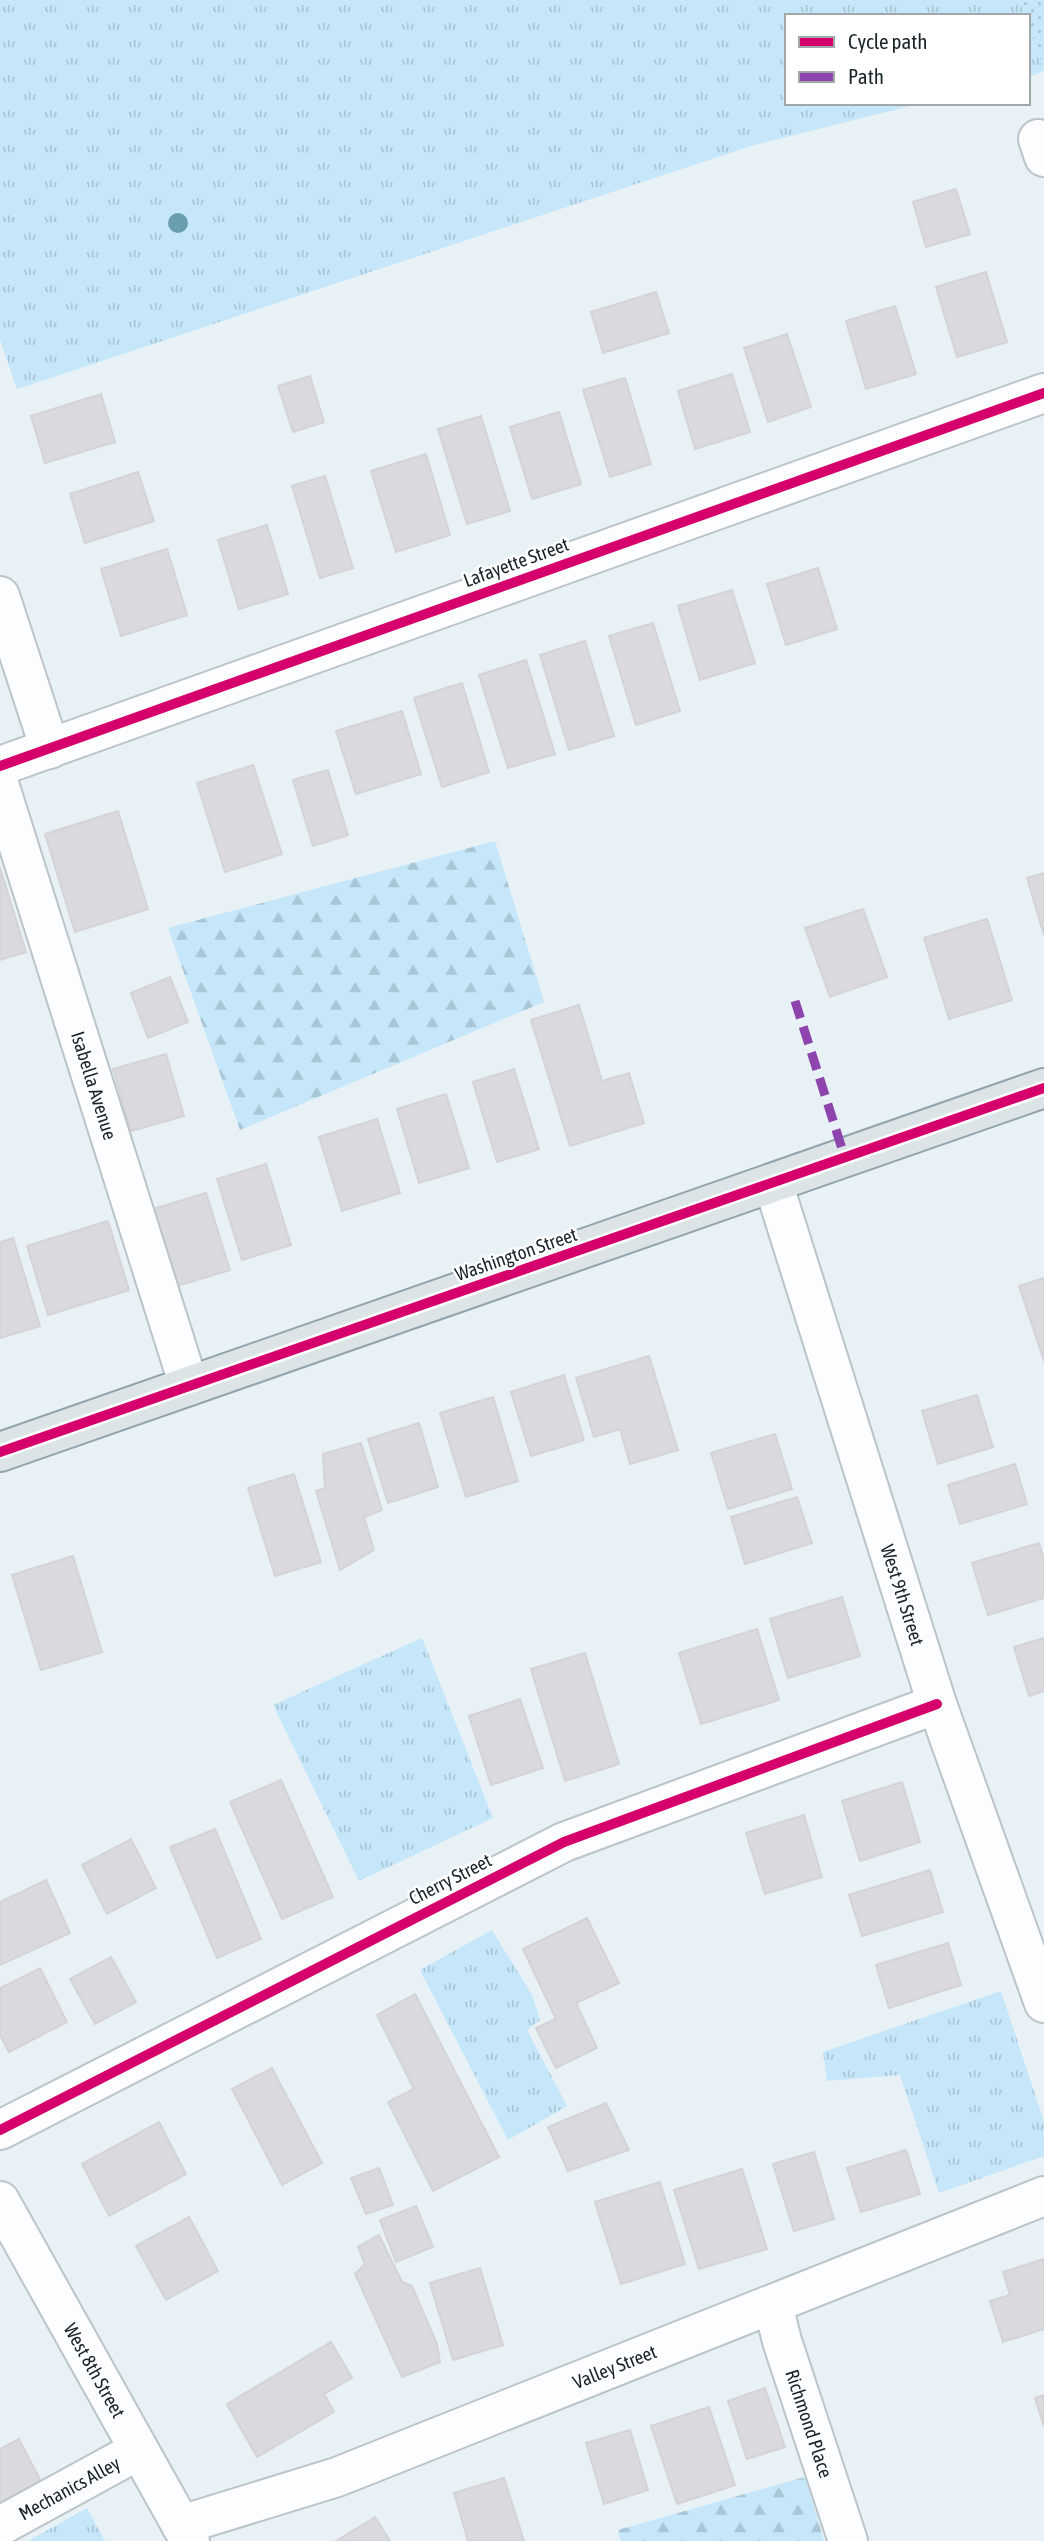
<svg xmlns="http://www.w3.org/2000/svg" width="1044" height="2541" font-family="'Asap Condensed',sans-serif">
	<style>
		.grass { fill: url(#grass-tufts) }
		.forest { fill: url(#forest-firs) }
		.park { fill: url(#park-dots) }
		.building { fill: #dad9de; stroke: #d4d3d7; stroke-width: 2 }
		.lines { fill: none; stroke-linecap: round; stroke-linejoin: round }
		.minor-casing { stroke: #bac4c9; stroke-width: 42 }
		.major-casing { stroke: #91a3ac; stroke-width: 42 }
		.minor { stroke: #fbfdfe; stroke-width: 38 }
		.major { stroke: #dce4e8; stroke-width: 38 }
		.quiet { stroke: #8e44ad; stroke-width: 9; stroke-dasharray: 18 9; stroke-linecap: butt }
		.cycleway-casing { stroke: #fff; stroke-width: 15 }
		.cycleway { stroke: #d6006c; stroke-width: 10 }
		.tree { fill: #6b9db1 }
		.labels { text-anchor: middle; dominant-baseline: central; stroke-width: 5; stroke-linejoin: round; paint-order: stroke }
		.street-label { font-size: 19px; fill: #182328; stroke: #fff }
	</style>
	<defs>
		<pattern id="grass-tufts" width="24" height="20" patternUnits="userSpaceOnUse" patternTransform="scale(1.75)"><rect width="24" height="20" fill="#c5e7f9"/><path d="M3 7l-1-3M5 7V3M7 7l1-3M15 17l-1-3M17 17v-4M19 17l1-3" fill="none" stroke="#a8c6d5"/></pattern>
		<pattern id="forest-firs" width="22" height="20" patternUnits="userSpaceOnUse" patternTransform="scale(1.75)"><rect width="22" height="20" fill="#c5e7f9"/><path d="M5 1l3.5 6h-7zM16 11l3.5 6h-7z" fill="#a8c6d5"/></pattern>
		<pattern id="park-dots" width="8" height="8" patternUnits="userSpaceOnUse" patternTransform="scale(1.75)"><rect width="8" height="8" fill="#c5e7f9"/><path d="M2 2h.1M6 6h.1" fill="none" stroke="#a8c6d5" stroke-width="1.8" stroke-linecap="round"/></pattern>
	</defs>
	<rect width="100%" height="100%" fill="#e7f1f6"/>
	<!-- grass -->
	<g class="grass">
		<path d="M0,0H1021L1026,16H787V103H922L751,146L17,389L0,340Z"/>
		<path d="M1028,22L1044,71L1028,77Z"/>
		<path d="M422,1638L493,1818L359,1881L273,1705Z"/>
		<path d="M492,1930L532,1995L540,2020L527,2030L567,2106L508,2140L420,1970Z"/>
		<path d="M1001,1991L1044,2122V2156L939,2193L900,2075L827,2081L823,2052Z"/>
		<path d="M87,2508L105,2541H28Z"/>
	</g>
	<!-- forest -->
	<g class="forest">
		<path d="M495,841L544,1002L240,1130L168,928Z"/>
		<path d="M805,2477L824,2541H621L618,2530Z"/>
	</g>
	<!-- park -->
	<path class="park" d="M1021,0H1044V71Z"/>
	<!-- building -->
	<g class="building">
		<path d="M956,189L970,234L926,247L913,202Z"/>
		<path d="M986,272L1007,342L957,357L936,287Z"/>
		<path d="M656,292L669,333L603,353L591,312Z"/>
		<path d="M895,306L916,374L866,389L846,321Z"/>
		<path d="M787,334L811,407L768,422L744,348Z"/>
		<path d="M732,374L750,432L695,449L678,391Z"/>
		<path d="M310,376L324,422L293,432L278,386Z"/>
		<path d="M625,378L651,464L610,477L583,390Z"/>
		<path d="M101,394L115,442L45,463L31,416Z"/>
		<path d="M559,412L581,484L532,499L510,427Z"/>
		<path d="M481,416L510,511L467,524L438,429Z"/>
		<path d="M426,454L450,535L396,552L371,471Z"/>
		<path d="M138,472L154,521L85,543L70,494Z"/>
		<path d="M325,476L353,568L320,578L292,486Z"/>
		<path d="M267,525L288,594L239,609L218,540Z"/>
		<path d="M167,549L187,615L121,636L101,569Z"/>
		<path d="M818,568L837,629L786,645L767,584Z"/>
		<path d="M732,590L755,663L700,680L678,606Z"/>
		<path d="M653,623L680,711L636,725L609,636Z"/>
		<path d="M585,641L614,736L569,750L540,655Z"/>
		<path d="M526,660L555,754L508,768L479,675Z"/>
		<path d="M462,683L489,772L442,787L414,698Z"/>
		<path d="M402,711L421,774L356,794L336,731Z"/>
		<path d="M253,765L282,854L225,872L197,783Z"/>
		<path d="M328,770L348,835L313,846L293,780Z"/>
		<path d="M118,811L148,909L75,932L45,834Z"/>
		<path d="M0,868L26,952L0,960Z"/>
		<path d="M1044,873V935L1027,878Z"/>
		<path d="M863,909L887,977L830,997L805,928Z"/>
		<path d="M987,919L1012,1000L949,1019L924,938Z"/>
		<path d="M170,977L188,1022L148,1038L131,993Z"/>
		<path d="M579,1005L602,1081L629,1073L644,1123L570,1146L531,1020Z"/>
		<path d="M166,1054L184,1116L131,1131L113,1069Z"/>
		<path d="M514,1069L539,1149L497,1162L473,1082Z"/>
		<path d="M446,1094L469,1168L419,1183L397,1109Z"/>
		<path d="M377,1119L400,1193L342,1211L319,1137Z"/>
		<path d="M266,1164L291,1245L242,1260L217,1179Z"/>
		<path d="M206,1193L230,1270L177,1286L153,1209Z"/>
		<path d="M108,1221L129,1290L48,1315L27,1246Z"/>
		<path d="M13,1238L40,1326L0,1338V1242Z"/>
		<path d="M1044,1278V1361L1019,1286Z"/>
		<path d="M649,1356L678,1450L630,1464L620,1429L594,1437L576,1378Z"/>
		<path d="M564,1375L584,1440L531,1456L511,1392Z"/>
		<path d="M977,1395L993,1447L938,1464L922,1411Z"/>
		<path d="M493,1397L518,1481L466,1497L440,1413Z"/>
		<path d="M419,1423L438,1487L388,1503L368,1439Z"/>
		<path d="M775,1434L792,1489L728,1509L711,1453Z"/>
		<path d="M361,1443L382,1510L364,1517L374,1550L340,1570L316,1491L325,1488L323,1454Z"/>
		<path d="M1015,1464L1027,1504L960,1524L948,1485Z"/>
		<path d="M294,1474L321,1562L275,1576L248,1488Z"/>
		<path d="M797,1497L812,1543L745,1564L731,1517Z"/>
		<path d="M1039,1543L1044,1559V1598L988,1615L972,1563Z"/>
		<path d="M73,1556L102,1652L41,1670L12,1575Z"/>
		<path d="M842,1597L860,1656L788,1678L770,1619Z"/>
		<path d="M757,1629L779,1700L701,1724L679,1653Z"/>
		<path d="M1044,1638V1691L1029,1696L1014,1647Z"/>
		<path d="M585,1653L619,1764L565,1781L531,1669Z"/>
		<path d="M520,1699L543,1768L491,1785L469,1716Z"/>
		<path d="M281,1780L333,1897L282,1919L230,1802Z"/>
		<path d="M902,1782L920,1842L860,1861L842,1801Z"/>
		<path d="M804,1815L822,1877L765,1894L746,1833Z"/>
		<path d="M215,1829L261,1939L217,1958L170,1847Z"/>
		<path d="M131,1839L156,1888L107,1914L82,1865Z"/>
		<path d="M930,1870L943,1912L862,1936L849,1895Z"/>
		<path d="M46,1880L70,1933L0,1965V1902Z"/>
		<path d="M587,1918L619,1983L576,2003L597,2048L556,2068L536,2028L556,2019L523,1949Z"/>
		<path d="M948,1943L961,1985L889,2008L876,1965Z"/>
		<path d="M111,1957L136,2002L95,2024L70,1979Z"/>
		<path d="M40,1968L67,2022L9,2052L0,2035V1988Z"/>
		<path d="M415,1994L499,2157L433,2191L388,2102L414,2089L377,2015Z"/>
		<path d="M272,2068L322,2163L282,2185L232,2089Z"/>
		<path d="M606,2103L629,2150L568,2171L548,2127Z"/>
		<path d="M159,2122L186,2174L109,2216L82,2164Z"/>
		<path d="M906,2150L920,2194L861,2212L847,2168Z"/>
		<path d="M814,2152L834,2219L794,2231L773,2164Z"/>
		<path d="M379,2168L393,2205L366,2214L351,2178Z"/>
		<path d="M742,2169L767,2249L699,2269L674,2190Z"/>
		<path d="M660,2182L685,2264L621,2284L595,2202Z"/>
		<path d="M416,2206L433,2247L396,2262L380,2220Z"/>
		<path d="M189,2217L218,2271L166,2300L136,2246Z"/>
		<path d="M379,2235L402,2282L412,2286L437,2344L440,2362L402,2377L355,2274L365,2264L358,2247Z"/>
		<path d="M1044,2259V2329L1003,2342L990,2301L1010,2295L1003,2272Z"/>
		<path d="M480,2268L503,2345L453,2360L430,2283Z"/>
		<path d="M331,2342L352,2378L324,2394L334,2412L257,2457L227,2404Z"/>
		<path d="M765,2388L785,2447L747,2459L728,2401Z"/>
		<path d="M1044,2395V2427L1035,2398Z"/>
		<path d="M709,2407L735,2485L677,2504L651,2426Z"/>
		<path d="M630,2430L648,2490L604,2504L586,2443Z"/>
		<path d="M19,2439L47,2493L0,2517V2449Z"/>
		<path d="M504,2478L524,2541H468L454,2493Z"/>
		<path d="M375,2517L390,2541H336Z"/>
	</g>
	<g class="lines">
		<defs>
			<g id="minor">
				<path d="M1038,139L1044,157"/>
				<path d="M0,596L50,749"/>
				<path d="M0,766L1044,393"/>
				<path id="s1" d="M0,787L189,1386"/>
				<path id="s2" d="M773,1183L937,1704L1044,2003"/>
				<path d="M0,2130L564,1842L937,1704"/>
				<path id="s3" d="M0,2201L190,2541"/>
				<path id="s4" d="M773,2305L782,2341L848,2541"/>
				<path id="s5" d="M181,2525L337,2477L1044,2196"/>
				<path id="s6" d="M0,2526L139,2450"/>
			</g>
			<path id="major" d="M0,1452L1044,1088"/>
		</defs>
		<!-- minor casing -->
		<use href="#minor" class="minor-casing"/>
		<!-- major casing -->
		<use href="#major" class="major-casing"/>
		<!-- minor -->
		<use href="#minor" class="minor"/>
		<!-- major -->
		<use href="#major" class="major"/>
		<!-- quiet -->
		<path class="quiet" d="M795,1001L845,1158"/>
		<defs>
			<g id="cycleway">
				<path d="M0,766L1044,393"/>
				<path d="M0,1452L1044,1088"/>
				<path d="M0,2130L564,1842L937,1704"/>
			</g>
		</defs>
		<!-- cycleway casing -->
		<use href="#cycleway" class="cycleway-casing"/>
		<!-- cycleway -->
		<use href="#cycleway" class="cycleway"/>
	</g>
	<!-- trees -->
	<circle class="tree" cx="178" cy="223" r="10"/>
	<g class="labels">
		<!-- street labels -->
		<g class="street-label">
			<text transform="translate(516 562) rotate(-20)">Lafayette Street</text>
			<text stroke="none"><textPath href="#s1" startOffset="313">Isabella Avenue</textPath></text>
			<text transform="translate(516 1254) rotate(-19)">Washington Street</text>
			<text stroke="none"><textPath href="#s2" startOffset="432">West 9th Street</textPath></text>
			<text transform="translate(450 1879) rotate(-27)">Cherry Street</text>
			<text stroke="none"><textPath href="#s5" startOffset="462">Valley Street</textPath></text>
			<text stroke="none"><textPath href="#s3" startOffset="194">West 8th Street</textPath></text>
			<text stroke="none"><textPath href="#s4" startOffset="124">Richmond Place</textPath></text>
			<text stroke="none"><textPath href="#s6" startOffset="79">Mechanics Alley</textPath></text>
		</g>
	</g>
	<!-- legend -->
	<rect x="785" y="14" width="245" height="91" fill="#ffffff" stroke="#a3a7a9" stroke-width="2"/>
	<rect x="799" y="37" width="35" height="10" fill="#d6006c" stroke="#a3a7a9" stroke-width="2"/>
	<text x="848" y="49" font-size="21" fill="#182328">Cycle path</text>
	<rect x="799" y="72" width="35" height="10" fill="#8e44ad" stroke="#a3a7a9" stroke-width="2"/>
	<text x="848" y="84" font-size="21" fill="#182328">Path</text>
</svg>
